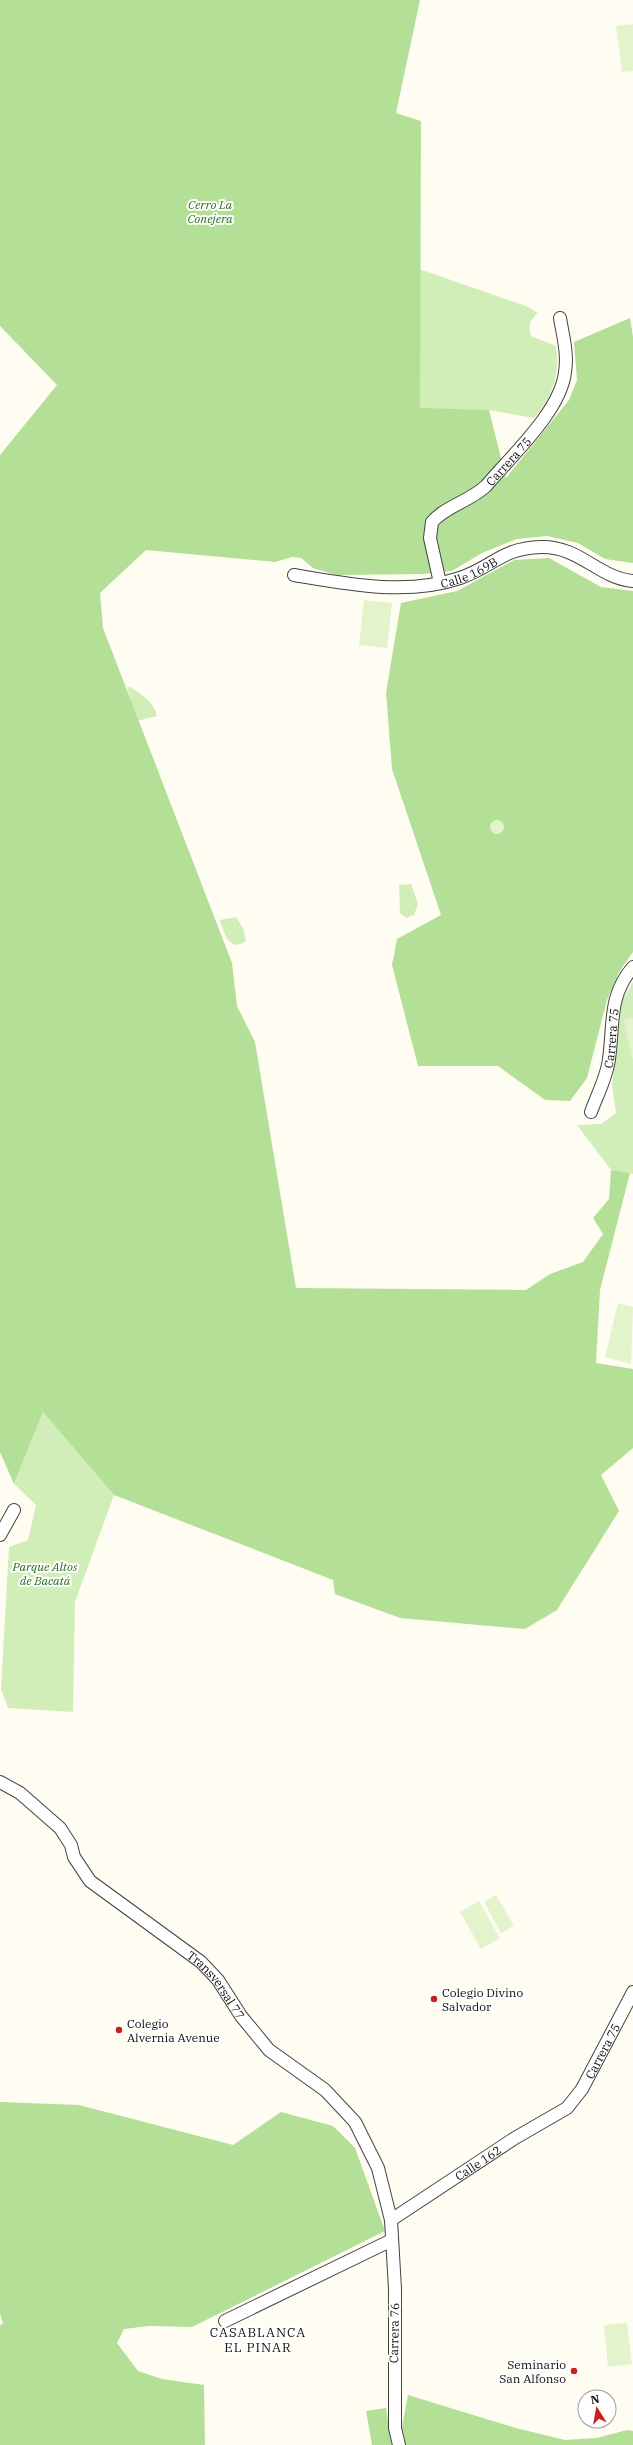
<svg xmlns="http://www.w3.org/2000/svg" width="633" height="2445" font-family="'IBM Plex Serif',serif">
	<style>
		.green { fill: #d1edb8 }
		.forest { fill: #b3df97 }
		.pitch { fill: #e3f3cb }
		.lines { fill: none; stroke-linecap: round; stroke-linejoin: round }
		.minor-casing { stroke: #434343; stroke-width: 14 }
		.minor { stroke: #fff; stroke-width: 12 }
		.poi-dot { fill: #c9201e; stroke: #fff; stroke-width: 1.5 }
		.labels { text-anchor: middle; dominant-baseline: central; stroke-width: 4; stroke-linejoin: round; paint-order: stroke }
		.park-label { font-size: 12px; font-style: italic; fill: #276d1b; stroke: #fff }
		.street-label { font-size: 12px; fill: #101010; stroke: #fff }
		.poi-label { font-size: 12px; fill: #101010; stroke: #fff; text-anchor: start }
		.neighbourhood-label { font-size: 13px; letter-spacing: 1px; fill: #101010; stroke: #fff }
	</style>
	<rect width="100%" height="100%" fill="#fffdf2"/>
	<!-- green -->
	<g class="green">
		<path d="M419,269L526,306L538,313C530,320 528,325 531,336L556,346C561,373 552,397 534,418L489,410L420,409Z"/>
		<path d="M127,687H130C141,694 154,702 157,716L137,721Z"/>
		<path d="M411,884L418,904L414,915L406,918L400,913L399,885Z"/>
		<path d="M236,917L243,928L246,941C229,953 224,933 220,920Z"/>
		<path d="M633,982V1174L611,1170L577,1125L601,1124L616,1113L612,1086L622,1001Z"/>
		<path d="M43,1412L114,1495L75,1602L73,1712L8,1708L1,1689L9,1547L28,1540L36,1505L14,1484Z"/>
	</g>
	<!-- forest -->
	<g class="forest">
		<path d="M0,0H420L396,113L421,121L420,408L489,410L506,478L569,400L577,380L574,342L630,318L633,337V563L605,559L578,543L547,536L517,539L482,553L452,571L423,574L336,575L313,568L301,558L292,557L275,562L146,550L100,593L103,628L232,963L237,1006L255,1042L296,1288L526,1290L550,1274L583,1262L603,1234L593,1218L609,1199L611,1170L630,1173L600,1290L596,1363L633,1369V1448L601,1475L619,1511L557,1610L525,1629L400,1618L335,1594L333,1580L114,1495L43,1412L14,1484L0,1452V455L57,385L0,326Z"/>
		<path d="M549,558L601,587L633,591V952L619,972L607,1000L587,1078L570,1101L545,1100L498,1066H418L392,965L397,939L441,915L392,769L386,693L401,603L457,591L514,560Z"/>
		<path d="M0,2102L79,2105L233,2145L281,2112L333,2126L355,2148L385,2231L192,2327L149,2326L124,2329L117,2343L138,2371L162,2379L204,2385L205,2445H0V2325L3,2324L0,2313Z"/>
		<path d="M408,2395L516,2428L565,2440L597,2438L627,2430L633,2431V2445H406L402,2427Z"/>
		<path d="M386,2408L392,2445H372L366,2411Z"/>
	</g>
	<!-- pitch -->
	<g class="pitch">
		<path d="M633,24V71L622,72L616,26Z"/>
		<path d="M364,600L392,603L387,648L359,645Z"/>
		<circle cx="497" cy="827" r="7"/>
		<path d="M633,1018V1061L624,1020Z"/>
		<path d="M618,1303L633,1307L631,1364L605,1357Z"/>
		<path d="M496,1895L514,1926L501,1933L484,1902Z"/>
		<path d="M479,1901L500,1938L481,1949L460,1912Z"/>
		<path d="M627,2323L632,2364L608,2367L604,2325Z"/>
	</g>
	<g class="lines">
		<defs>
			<g id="minor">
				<path id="s1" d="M294,575C347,584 407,596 460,578C493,567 501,548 541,547C580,546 598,578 633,581"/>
				<path id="s2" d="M440,583L430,538L432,522C446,506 470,501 486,486C511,456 561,411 565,372C568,354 563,336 560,318"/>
				<path id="s3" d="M591,1112C597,1095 607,1077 609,1059C614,1024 608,996 633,967"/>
				<path d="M0,1535L14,1510"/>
				<path id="s4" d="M0,1782L20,1793L60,1828L71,1845L74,1857L90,1881L201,1962L218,1980L241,2016L269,2050L325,2090L355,2122L378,2168L391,2220L395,2289V2428L399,2445"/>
				<path id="s5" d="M391,2220L515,2138L567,2108L582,2089L633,1992"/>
				<path d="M225,2321L392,2240"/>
			</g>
		</defs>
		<!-- minor casing -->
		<use href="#minor" class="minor-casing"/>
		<!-- minor -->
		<use href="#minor" class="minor"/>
	</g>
	<!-- markers -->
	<g class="poi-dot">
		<circle cx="434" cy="1999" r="4"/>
		<circle cx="119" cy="2030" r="4"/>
		<circle cx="574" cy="2371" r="4"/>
	</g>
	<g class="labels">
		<!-- park labels -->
		<g class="park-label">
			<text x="210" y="204">Cerro La<tspan x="210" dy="14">Conejera</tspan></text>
			<text x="45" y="1566">Parque Altos<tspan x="45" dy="14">de Bacatá</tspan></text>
		</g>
		<!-- street labels -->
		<g class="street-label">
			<text stroke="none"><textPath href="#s2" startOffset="161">Carrera 75</textPath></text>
			<text stroke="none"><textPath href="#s1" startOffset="178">Calle 169B</textPath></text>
			<text stroke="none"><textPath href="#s3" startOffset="77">Carrera 75</textPath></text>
			<text stroke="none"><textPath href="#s4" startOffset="302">Transversal 77</textPath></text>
			<text stroke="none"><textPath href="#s5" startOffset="276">Carrera 75</textPath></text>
			<text stroke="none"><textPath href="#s5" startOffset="104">Calle 162</textPath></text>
			<text transform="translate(394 2333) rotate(-89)">Carrera 76</text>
		</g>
		<!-- poi labels -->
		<g class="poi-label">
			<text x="442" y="1992">Colegio Divino<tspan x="442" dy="14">Salvador</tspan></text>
			<text x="127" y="2023">Colegio<tspan x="127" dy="14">Alvernia Avenue</tspan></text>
			<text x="566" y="2364" text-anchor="end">Seminario<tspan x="566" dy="14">San Alfonso</tspan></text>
		</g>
		<!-- neighbourhood labels -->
		<g class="neighbourhood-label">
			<text x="258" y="2332">CASABLANCA<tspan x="258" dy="15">EL PINAR</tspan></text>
		</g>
	</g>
	<!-- north arrow -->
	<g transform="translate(597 2409) rotate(349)"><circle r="19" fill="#ffffff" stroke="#9f9f9f"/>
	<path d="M0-3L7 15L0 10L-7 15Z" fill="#c9201e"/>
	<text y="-6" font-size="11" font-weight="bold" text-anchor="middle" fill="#101010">N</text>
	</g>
</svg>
